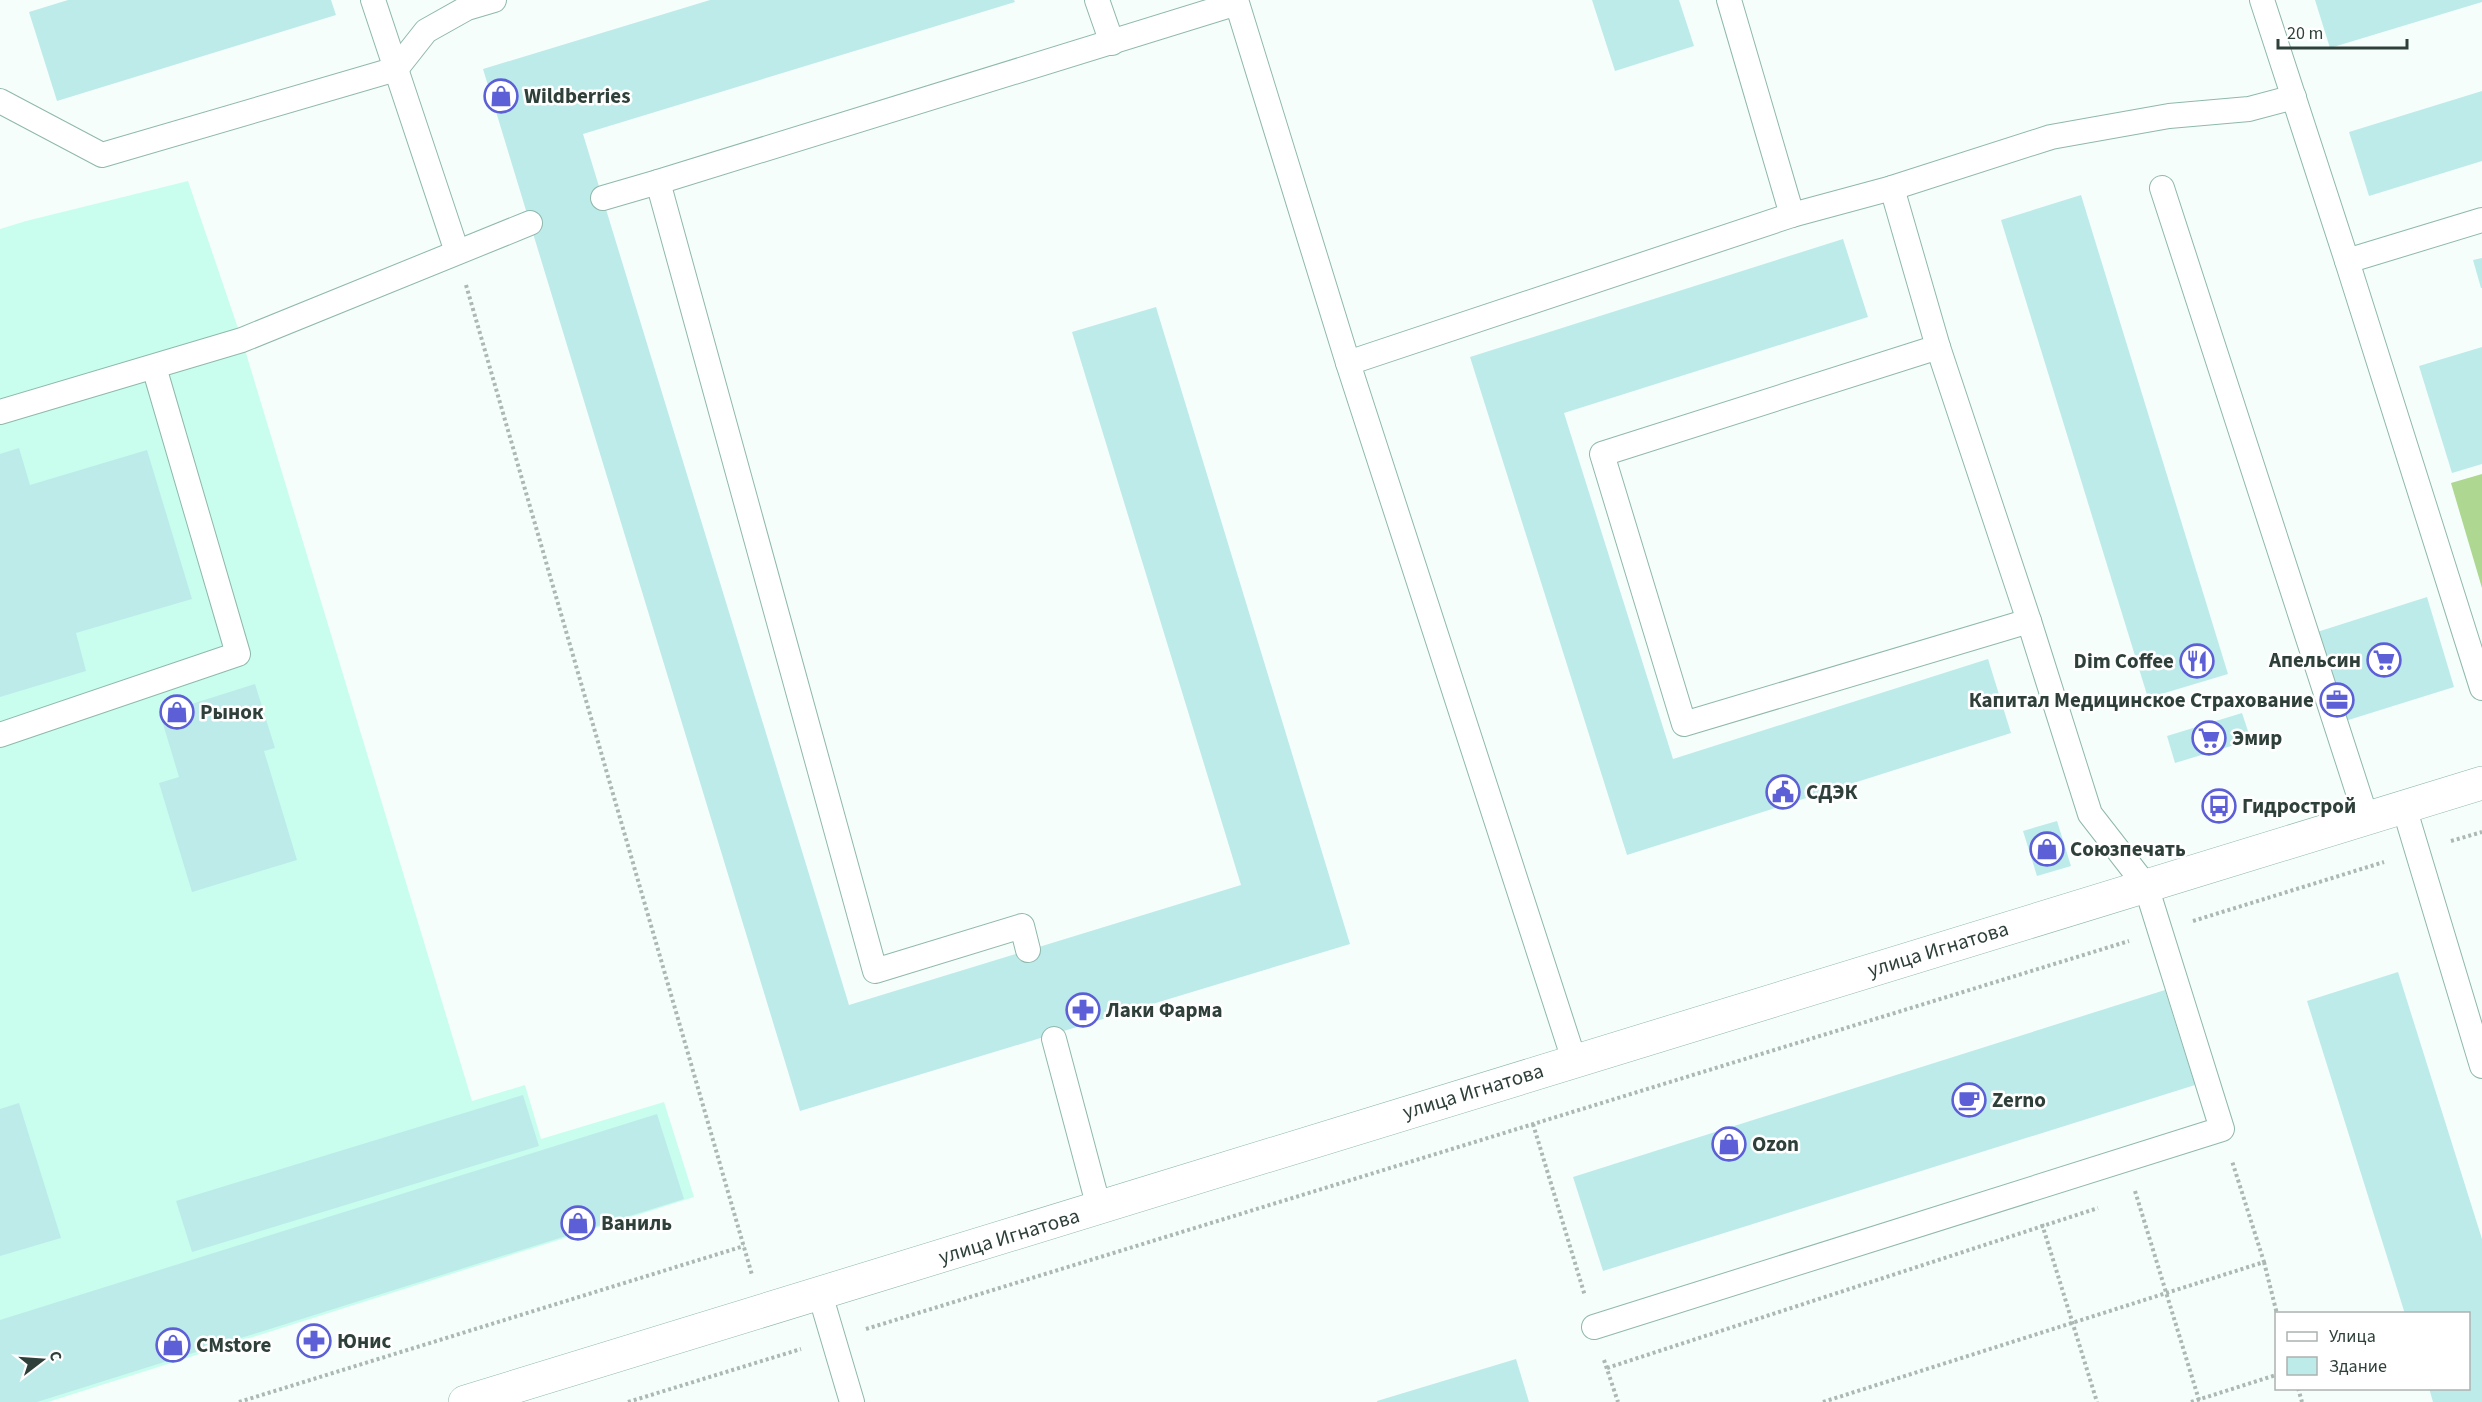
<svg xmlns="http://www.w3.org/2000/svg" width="2482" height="1402" font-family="'Source Sans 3',sans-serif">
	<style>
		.built { fill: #c9feee }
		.green { fill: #aed792 }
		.building { fill: #bdebea }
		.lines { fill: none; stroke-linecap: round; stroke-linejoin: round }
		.service-casing { stroke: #8fb8ab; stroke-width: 26 }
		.tertiary-casing { stroke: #8fb8ab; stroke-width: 34 }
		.path { stroke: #acb8b4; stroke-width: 4; stroke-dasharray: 3 3; stroke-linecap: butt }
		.service { stroke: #fff; stroke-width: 24 }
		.tertiary { stroke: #fff; stroke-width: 33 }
		.labels { text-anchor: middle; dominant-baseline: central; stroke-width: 5; stroke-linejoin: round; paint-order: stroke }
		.poi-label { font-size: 21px; font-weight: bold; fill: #2f403b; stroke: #fff; text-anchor: start }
		.street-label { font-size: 21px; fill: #2f403b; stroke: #fff }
	</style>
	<rect width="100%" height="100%" fill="#f6fefb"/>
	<!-- built -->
	<path class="built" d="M188,181L242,340L472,1101L525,1085L541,1139L664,1102L694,1197L48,1402H0V229L26,221Z"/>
	<!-- green -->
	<path class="green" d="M2482,474V588L2451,483Z"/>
	<!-- building -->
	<g class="building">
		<path d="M68,0H331L336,15L57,101L29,12Z"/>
		<path d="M710,0H1014L1015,2L583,134L849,1005L1241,885L1072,332L1156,307L1350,944L800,1111L483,69Z"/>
		<path d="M1592,0H1679L1694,46L1615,71Z"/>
		<path d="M2315,0H2482V2L2330,48Z"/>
		<path d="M2482,91V161L2369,196L2349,132Z"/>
		<path d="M2081,195L2228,674L2148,698L2001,220Z"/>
		<path d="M1843,239L1868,317L1564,413L1673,759L1988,659L2011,733L1627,855L1470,357Z"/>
		<path d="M2482,258V288H2481L2473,260Z"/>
		<path d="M2482,347V464L2452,473L2419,366Z"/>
		<path d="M19,448L30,485L147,450L192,599L76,633L86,671L0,697V454Z"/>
		<path d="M2427,597L2454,687L2342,722L2314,633Z"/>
		<path d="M255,684L275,748L264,751L297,860L192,892L159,783L179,777L160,714Z"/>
		<path d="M2242,713L2251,740L2175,763L2167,736Z"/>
		<path d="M2057,821L2071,866L2037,876L2023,831Z"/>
		<path d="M2398,972L2482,1239V1402H2433L2429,1388H2468V1314H2405L2307,1001Z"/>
		<path d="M2165,990L2195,1085L1603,1271L1573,1177Z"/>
		<path d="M523,1095L539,1146L192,1252L176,1201Z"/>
		<path d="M19,1103L61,1238L0,1256V1109Z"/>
		<path d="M657,1114L684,1199L37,1402H0V1320Z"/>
		<path d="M1516,1359L1529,1402H1377V1401Z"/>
	</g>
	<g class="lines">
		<defs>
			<g id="service">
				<path d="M373,0L396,69"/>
				<path d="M1097,0L1112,43"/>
				<path d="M1729,0L1792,215"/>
				<path d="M2262,0L2347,261L2482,688"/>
				<path d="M396,69L426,31L467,8L494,0"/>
				<path d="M0,101L102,155L396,69L457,252"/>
				<path d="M658,182L1237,3L1348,363"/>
				<path d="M2162,188L2367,820"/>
				<path d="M603,198L658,182L875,971L1022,926L1028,950"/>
				<path d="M2347,261L2482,220"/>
				<path d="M1938,347L2029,621"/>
				<path d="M0,412L242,340L530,223"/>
				<path d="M0,735L238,654L154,367"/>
				<path d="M2404,807L2482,1066"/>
				<path d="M1054,1039L1099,1208"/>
				<path d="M1574,1060L1348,363L1792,215L1892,188"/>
				<path d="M820,1294L852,1402"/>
				<path d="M1594,1327L2222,1129L2146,886L2090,814L2029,621L1684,724L1602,454L1938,347L1892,188L2051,137L2169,116L2249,109L2294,97"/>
			</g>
			<path id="tertiary" d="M465,1402L2482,783"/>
		</defs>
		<!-- service casing -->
		<use href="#service" class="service-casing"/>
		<!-- tertiary casing -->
		<use href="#tertiary" class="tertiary-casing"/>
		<!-- path -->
		<g class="path">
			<path d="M466,285L752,1275"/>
			<path d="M2451,841L2482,832"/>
			<path d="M2193,921L2384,862"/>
			<path d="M1533,1124L1585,1296"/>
			<path d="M2135,1191L2199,1400"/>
			<path d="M2042,1224L2097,1402"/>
			<path d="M2264,1262L2277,1314"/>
			<path d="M866,1329L2129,941"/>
			<path d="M1604,1360L1618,1402"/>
			<path d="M1607,1368L2098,1208"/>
			<path d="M2298,1388L2302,1402"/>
			<path d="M239,1402L744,1246"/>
			<path d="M628,1402L801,1349"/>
			<path d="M1823,1402L2264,1262L2232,1161"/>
			<path d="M2191,1402L2276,1375"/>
		</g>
		<!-- service -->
		<use href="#service" class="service"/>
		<!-- tertiary -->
		<use href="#tertiary" class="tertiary"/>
	</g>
	<!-- icons -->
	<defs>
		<symbol id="shop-ring" viewBox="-11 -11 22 22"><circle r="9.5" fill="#fff" stroke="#5d5fd7" stroke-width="1.5"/><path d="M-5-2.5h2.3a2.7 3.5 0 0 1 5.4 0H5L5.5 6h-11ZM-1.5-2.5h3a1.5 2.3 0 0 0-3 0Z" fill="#5d5fd7"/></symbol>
		<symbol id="supermarket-ring" viewBox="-11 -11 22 22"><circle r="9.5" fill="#fff" stroke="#5d5fd7" stroke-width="1.5"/><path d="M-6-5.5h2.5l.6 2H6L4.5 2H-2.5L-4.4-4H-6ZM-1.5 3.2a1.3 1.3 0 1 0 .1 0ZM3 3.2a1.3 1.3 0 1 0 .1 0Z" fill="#5d5fd7"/></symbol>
		<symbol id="restaurant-ring" viewBox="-11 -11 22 22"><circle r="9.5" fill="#fff" stroke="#5d5fd7" stroke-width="1.5"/><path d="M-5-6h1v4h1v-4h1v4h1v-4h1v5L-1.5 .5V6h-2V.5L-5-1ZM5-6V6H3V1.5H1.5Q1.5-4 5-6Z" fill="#5d5fd7"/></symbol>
		<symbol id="office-ring" viewBox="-11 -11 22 22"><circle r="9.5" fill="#fff" stroke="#5d5fd7" stroke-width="1.5"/><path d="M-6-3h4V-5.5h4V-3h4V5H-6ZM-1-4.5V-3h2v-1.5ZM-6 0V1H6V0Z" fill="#5d5fd7"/></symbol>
		<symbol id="civic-ring" viewBox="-11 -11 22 22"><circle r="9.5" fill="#fff" stroke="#5d5fd7" stroke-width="1.5"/><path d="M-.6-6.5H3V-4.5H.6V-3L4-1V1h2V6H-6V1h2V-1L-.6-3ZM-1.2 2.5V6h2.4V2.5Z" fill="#5d5fd7"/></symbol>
		<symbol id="bus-ring" viewBox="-11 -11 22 22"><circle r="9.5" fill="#fff" stroke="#5d5fd7" stroke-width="1.5"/><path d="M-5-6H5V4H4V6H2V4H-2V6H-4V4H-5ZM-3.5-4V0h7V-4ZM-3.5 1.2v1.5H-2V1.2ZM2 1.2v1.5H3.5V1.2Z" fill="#5d5fd7"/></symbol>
		<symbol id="pharmacy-ring" viewBox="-11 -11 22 22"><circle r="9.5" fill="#fff" stroke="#5d5fd7" stroke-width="1.5"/><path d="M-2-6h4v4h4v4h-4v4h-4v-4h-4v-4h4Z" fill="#5d5fd7"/></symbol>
		<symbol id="cafe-ring" viewBox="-11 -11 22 22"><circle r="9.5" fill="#fff" stroke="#5d5fd7" stroke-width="1.5"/><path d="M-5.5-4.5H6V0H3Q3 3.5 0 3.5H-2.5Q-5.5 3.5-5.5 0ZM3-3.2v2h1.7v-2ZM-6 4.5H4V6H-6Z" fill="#5d5fd7"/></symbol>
	</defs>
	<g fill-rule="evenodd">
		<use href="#shop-ring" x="482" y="77" width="38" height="38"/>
		<use href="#supermarket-ring" x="2365" y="641" width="38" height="38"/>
		<use href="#restaurant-ring" x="2178" y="642" width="38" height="38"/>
		<use href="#office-ring" x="2318" y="681" width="38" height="38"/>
		<use href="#shop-ring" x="158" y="693" width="38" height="38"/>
		<use href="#supermarket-ring" x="2190" y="719" width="38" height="38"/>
		<use href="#civic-ring" x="1764" y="773" width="38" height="38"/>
		<use href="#bus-ring" x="2200" y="787" width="38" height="38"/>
		<use href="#shop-ring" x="2028" y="830" width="38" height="38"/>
		<use href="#pharmacy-ring" x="1064" y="991" width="38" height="38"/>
		<use href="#cafe-ring" x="1950" y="1081" width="38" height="38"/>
		<use href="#shop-ring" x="1710" y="1125" width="38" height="38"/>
		<use href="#shop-ring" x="559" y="1204" width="38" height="38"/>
		<use href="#pharmacy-ring" x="295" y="1322" width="38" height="38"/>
		<use href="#shop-ring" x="154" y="1326" width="38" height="38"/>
	</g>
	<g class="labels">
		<!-- poi labels -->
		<g class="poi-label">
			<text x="524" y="96">Wildberries</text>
			<text x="2361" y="660" text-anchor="end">Апельсин</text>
			<text x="2174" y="661" text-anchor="end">Dim Coffee</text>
			<text x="2314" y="700" text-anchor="end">Капитал Медицинское Страхование</text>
			<text x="200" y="712">Рынок</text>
			<text x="2232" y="738">Эмир</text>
			<text x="1806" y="792">СДЭК</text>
			<text x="2242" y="806">Гидрострой</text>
			<text x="2070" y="849">Союзпечать</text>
			<text x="1106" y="1010">Лаки Фарма</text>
			<text x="1992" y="1100">Zerno</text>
			<text x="1752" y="1144">Ozon</text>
			<text x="601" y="1223">Ваниль</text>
			<text x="337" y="1341">Юнис</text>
			<text x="196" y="1345">CMstore</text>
		</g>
		<!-- street labels -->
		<g class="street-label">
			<text transform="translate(1938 949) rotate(-17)">улица Игнатова</text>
			<text transform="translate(1473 1091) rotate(-17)">улица Игнатова</text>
			<text transform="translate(1009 1236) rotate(-17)">улица Игнатова</text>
		</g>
	</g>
	<!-- legend -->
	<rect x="2275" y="1312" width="195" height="78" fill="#ffffff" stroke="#acb3b1" stroke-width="1.5"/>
	<rect x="2287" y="1332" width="30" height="9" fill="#ffffff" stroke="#acb3b1" stroke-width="1.5"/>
	<text x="2329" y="1342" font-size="18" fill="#2f403b">Улица</text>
	<rect x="2287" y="1357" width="30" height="18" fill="#bdebea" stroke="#acb3b1" stroke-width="1.5"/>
	<text x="2329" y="1372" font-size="18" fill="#2f403b">Здание</text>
	<!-- north arrow -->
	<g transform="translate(42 1360) rotate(73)" stroke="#ffffff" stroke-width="4.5" paint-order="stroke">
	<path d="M0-4.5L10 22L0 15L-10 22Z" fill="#2f403b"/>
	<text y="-9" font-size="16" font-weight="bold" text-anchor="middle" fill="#2f403b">С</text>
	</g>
	<!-- scale -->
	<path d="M2278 39v9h129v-9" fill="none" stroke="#2f403b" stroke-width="3"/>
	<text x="2287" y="39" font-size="18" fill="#2f403b" stroke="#ffffff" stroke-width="4.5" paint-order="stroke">20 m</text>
</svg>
